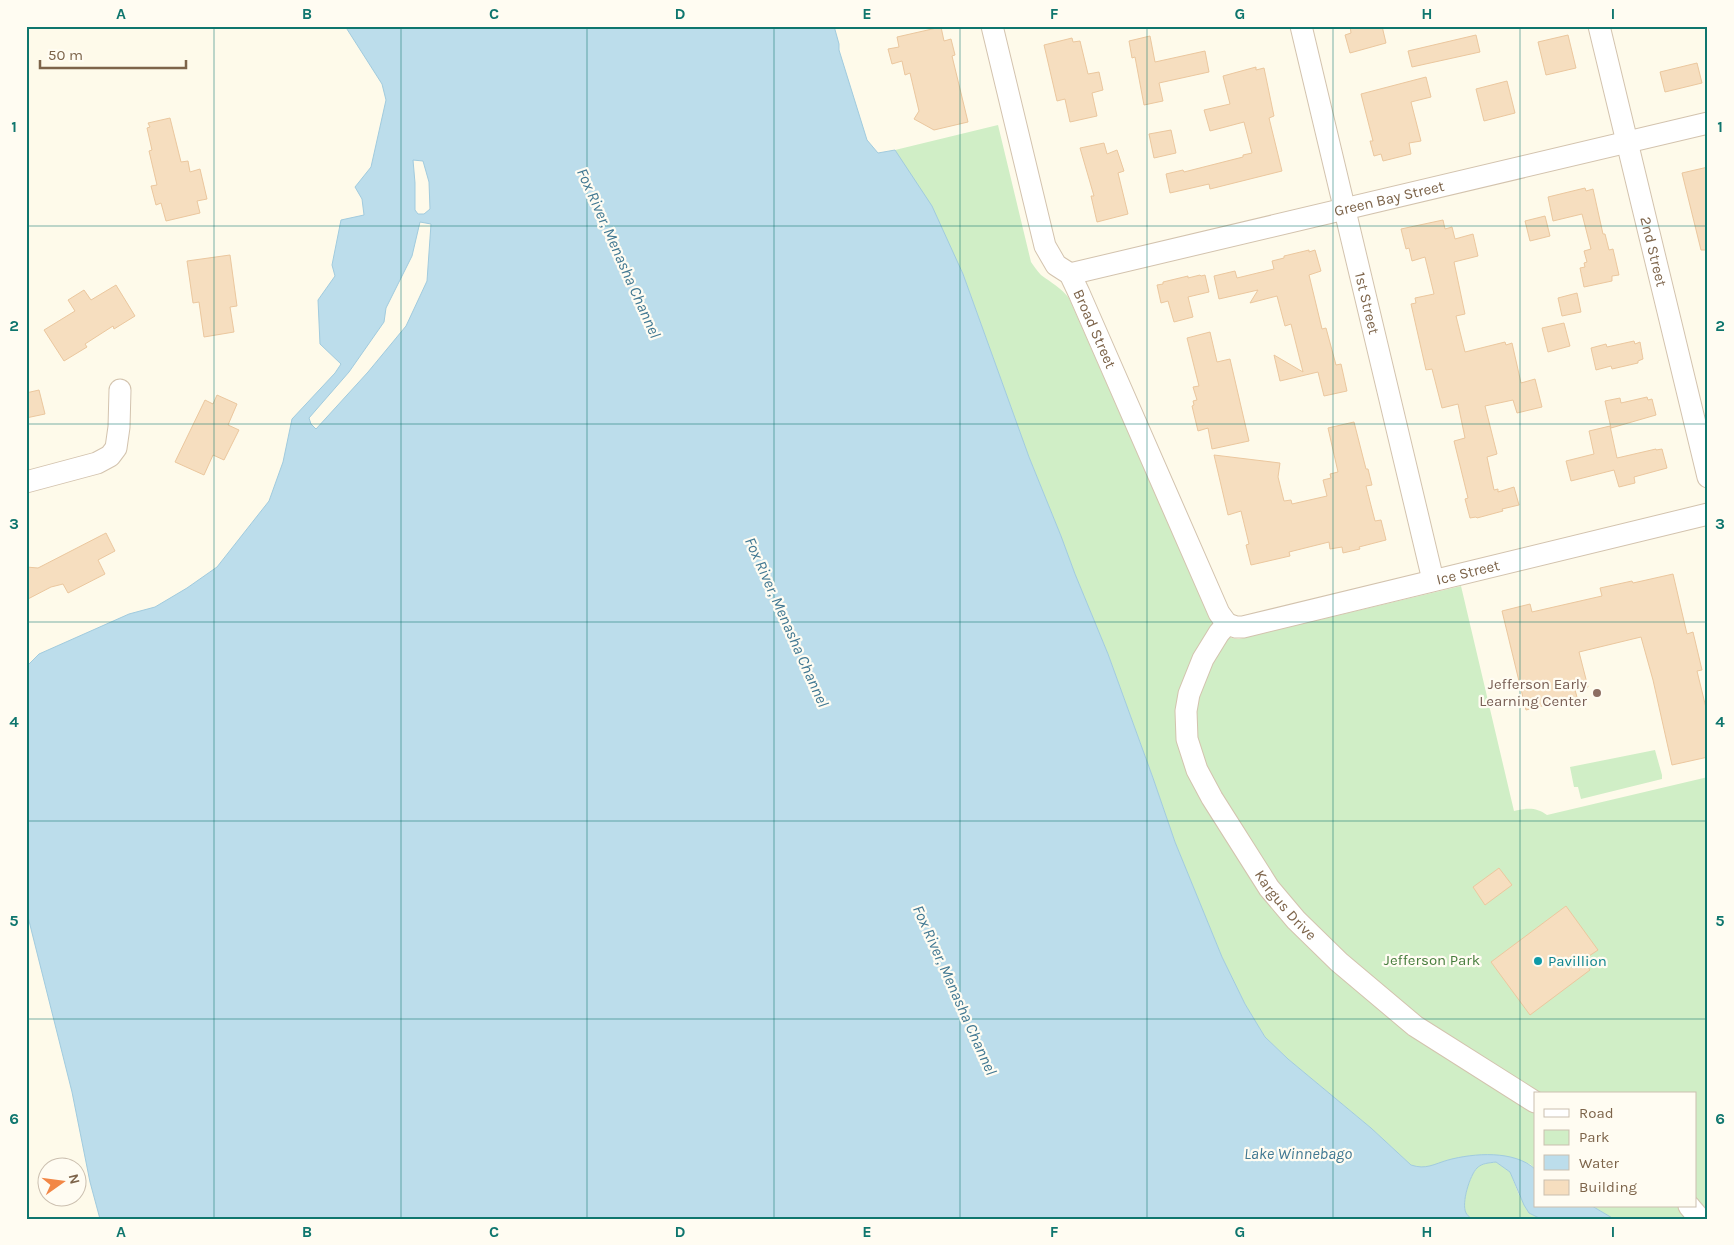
<svg xmlns="http://www.w3.org/2000/svg" width="1734" height="1245" font-family="Karla,sans-serif">
	<style>
		.green { fill: #d0eec6 }
		.water { fill: #bcddeb; stroke: #a1cbde; fill-rule: evenodd }
		.building { fill: #f6debf; stroke: #ebc79e }
		.lines { fill: none; stroke-linecap: round; stroke-linejoin: round }
		.minor-casing { stroke: #d3c3ae; stroke-width: 23 }
		.minor { stroke: #fff; stroke-width: 21 }
		.grid { fill: none; stroke: #0f766e; stroke-width: 1; stroke-opacity: 0.55 }
		.education-dot { fill: #8d6e63; stroke: #fffcf2; stroke-width: 2 }
		.culture-dot { fill: #0f9aa8; stroke: #fffcf2; stroke-width: 2 }
		.labels { text-anchor: middle; dominant-baseline: central; stroke-width: 4.5; stroke-linejoin: round; paint-order: stroke }
		.street-label { font-size: 15px; fill: #7d644a; stroke: #fffcf2 }
		.education-label { font-size: 15px; fill: #785e54; stroke: #fffcf2; text-anchor: end }
		.park-label { font-size: 15px; fill: #477d3d; stroke: #fffcf2 }
		.culture-label { font-size: 15px; fill: #0d838f; stroke: #fffcf2; text-anchor: start }
		.water-label { font-size: 16px; font-style: italic; fill: #417892; stroke: #fffcf2 }
		.neatline { fill: none; stroke: #0f766e; stroke-width: 2 }
		.grid-label { font-size: 16px; text-anchor: middle; font-weight: bold; fill: #0f766e }
	</style>
	<rect width="100%" height="100%" fill="#fefaea"/>
	<!-- green -->
	<g class="green">
		<path d="M998,125L1031,262C1034,266 1037,271 1041,275C1052,283 1061,288 1069,298L1215,630L1231,638L1239,639L1461,586L1514,811C1527,808 1536,807 1547,815L1708,777V1219H1614L1592,1206H1695V1094H1535V1169L1530,1164L1481,1155L1448,1160L1431,1167L1419,1168L1411,1165L1371,1128L1288,1059L1265,1037L1245,1004L1222,957L1175,842L1153,778L1108,654L1075,574L1061,536L1029,457L963,274L895,150Z"/>
		<path d="M1655,750L1662,775V779L1581,799L1578,787H1574L1570,767Z"/>
		<path d="M1496,1162L1510,1172L1519,1195L1529,1213L1540,1219H1471C1470,1217 1467,1215 1466,1213C1461,1203 1470,1175 1477,1168C1482,1163 1489,1163 1496,1162Z"/>
	</g>
	<!-- water -->
	<path class="water" d="M345,26H834L839,44V50L867,140L878,153L895,150L932,206L963,274L1029,457L1061,536L1075,574L1108,654L1153,778L1175,842L1222,957L1245,1004L1265,1037L1288,1059L1371,1128L1411,1165C1426,1170 1434,1164 1448,1160C1474,1153 1514,1150 1535,1169V1206H1592L1614,1219L1539,1218L1529,1213L1524,1205L1510,1172L1496,1162C1489,1163 1482,1163 1477,1168C1470,1175 1461,1203 1466,1213C1467,1215 1470,1217 1471,1219H100L90,1182L72,1092L26,909V667L39,654L129,614L155,607L187,588L217,567L269,501L283,462L292,419L335,373L341,364L320,344L318,300L335,276L332,265L341,220L364,215L362,199L355,187L371,167L386,100L382,84ZM413,160L423,161L429,182L430,209L424,214H418L415,210V183ZM420,222L431,224L427,281L406,326L368,372L316,429L311,424L309,418L349,372L384,322L386,308L412,256Z"/>
	<!-- building -->
	<g class="building">
		<path d="M1350,26H1382L1386,43L1350,53L1345,35L1351,33Z"/>
		<path d="M941,27L944,41L951,39L955,55L952,56L968,122L934,130L914,119L919,111L910,73L905,75L902,61L892,64L888,49L899,47L897,37Z"/>
		<path d="M1476,35L1480,52L1412,67L1408,51Z"/>
		<path d="M1568,35L1576,68L1546,75L1538,42Z"/>
		<path d="M1150,36L1155,62L1205,51L1209,72L1159,83L1163,101L1144,105L1135,57L1132,58L1129,41Z"/>
		<path d="M1072,38L1073,42L1080,41L1088,74L1099,72L1103,90L1092,93L1097,116L1070,122L1065,99L1057,101L1044,45Z"/>
		<path d="M1697,63L1702,83L1665,92L1660,72Z"/>
		<path d="M1256,67V70L1264,68L1274,116L1269,118L1282,171L1210,189L1209,184L1170,193L1166,174L1183,170L1184,172L1243,157V155L1252,153L1244,122L1210,131L1204,110L1230,104L1223,76Z"/>
		<path d="M1426,77L1431,97L1411,102L1421,141L1409,143L1411,154L1383,161L1381,154L1374,156L1370,141H1373L1361,94Z"/>
		<path d="M1507,81L1515,113L1484,121L1476,89Z"/>
		<path d="M170,118L181,162L188,161L190,172L200,169L207,199L197,201L200,213L166,221L161,203L156,205L151,186L157,185L149,151L152,150L147,128L150,127L148,123Z"/>
		<path d="M1171,130L1176,153L1154,158L1149,134Z"/>
		<path d="M1104,143L1107,154L1117,150L1124,171L1118,173L1128,214L1097,222L1091,196H1094L1080,148Z"/>
		<path d="M1708,167V250H1701L1682,173Z"/>
		<path d="M1585,188L1586,191L1593,189L1603,234H1605L1609,250L1613,249L1619,275L1612,276V281L1584,287L1580,268L1585,267L1584,263L1587,262L1584,251L1591,249L1582,214L1553,221L1548,197Z"/>
		<path d="M1545,216L1550,236L1530,241L1525,221Z"/>
		<path d="M1443,220L1445,229L1452,227L1455,239L1473,234L1478,256L1454,262L1465,314L1456,316L1465,352L1505,342L1506,345L1512,343L1521,383L1535,379L1542,407L1517,413L1513,400L1485,406L1497,454L1487,457L1494,490L1498,489V492L1514,487L1519,505L1502,509L1503,511L1477,518L1476,517L1470,518L1465,499L1468,498L1454,441L1465,438L1458,404L1442,408L1432,369L1426,370L1411,304L1416,303L1415,298L1434,294L1425,257L1412,261L1409,248L1406,249L1401,229Z"/>
		<path d="M1309,250V252L1315,250L1321,271L1309,275L1322,329L1326,328L1336,365L1341,364L1347,391L1324,396L1318,372L1280,381L1274,355L1303,372L1291,324L1285,326L1277,296L1250,303L1258,290L1219,299L1214,276L1235,271L1237,278L1274,269L1272,261L1284,258V256Z"/>
		<path d="M230,255L237,306L230,307L234,332L204,337L199,302L193,303L187,261Z"/>
		<path d="M1200,275L1201,276L1205,275L1209,292L1188,297L1193,317L1174,322L1168,301L1161,303L1157,285L1163,284V282L1188,276V278Z"/>
		<path d="M116,285L135,316L114,329L113,326L85,344L87,347L64,361L44,330L75,311L68,300L84,290L91,300Z"/>
		<path d="M1577,293L1581,312L1562,316L1558,298Z"/>
		<path d="M1564,323L1570,346L1548,352L1542,328Z"/>
		<path d="M1210,332L1217,362L1230,359L1249,441L1212,449L1208,428L1198,431L1192,406L1194,405L1193,401L1197,400L1193,387L1199,386L1187,338Z"/>
		<path d="M1634,341L1635,344L1640,342L1643,359L1638,361V363L1612,369L1611,366L1596,370L1591,348L1606,344L1607,347Z"/>
		<path d="M39,390L45,414L26,418V393Z"/>
		<path d="M217,395L237,404L228,425L239,430L224,460L213,455L204,475L175,462L205,400L213,404Z"/>
		<path d="M1647,397L1648,400L1652,399L1656,415L1611,428L1605,401L1620,398L1621,403Z"/>
		<path d="M1354,422L1366,469H1368L1372,485L1366,486L1375,521L1381,520L1386,540L1359,547L1360,549L1343,553L1342,547L1330,549L1329,542L1289,552L1290,556L1251,565L1246,545L1249,544L1241,511L1228,515L1214,455L1280,463L1278,477L1284,501L1291,500L1292,504L1327,496L1323,480L1331,478L1330,474L1338,472L1328,428Z"/>
		<path d="M1610,426L1617,458L1656,449V450L1662,449L1667,468L1634,477L1635,483L1619,487L1614,470L1571,481L1566,461L1594,454L1589,431Z"/>
		<path d="M106,533L115,551L98,560L105,574L68,593L63,584L51,587L26,600V567L38,568Z"/>
		<path d="M1673,574L1687,634L1693,632L1702,670L1697,671L1708,716V757L1672,765L1653,680L1641,637L1579,652L1588,687L1575,690L1577,697L1526,710L1502,611L1530,604L1532,612L1602,596L1600,588L1632,581L1633,583Z"/>
		<path d="M1499,868L1512,885L1485,905L1473,887Z"/>
		<path d="M1566,906L1598,950L1583,960L1590,970L1530,1015L1491,962Z"/>
	</g>
	<g class="lines">
		<defs>
			<g id="minor">
				<path id="s1" d="M992,26L1045,246L1056,265L1070,274L1079,293L1219,613L1227,624"/>
				<path id="s2" d="M1301,26L1433,580"/>
				<path id="s3" d="M1599,26L1708,477"/>
				<path id="s4" d="M1070,274L1708,123"/>
				<path d="M26,482L97,463L110,456L116,448L119,427L120,390"/>
				<path id="s5" d="M1227,624L1219,633L1203,659L1189,694L1186,711L1187,739L1197,770L1212,798L1269,888L1296,920L1339,962L1415,1026L1535,1102"/>
				<path id="s6" d="M1227,624L1236,627H1243L1708,514"/>
				<path d="M1689,1206L1700,1219"/>
			</g>
		</defs>
		<!-- minor casing -->
		<use href="#minor" class="minor-casing"/>
		<!-- minor -->
		<use href="#minor" class="minor"/>
	</g>
	<!-- grid -->
	<path class="grid" d="M214,26V1219M401,26V1219M587,26V1219M774,26V1219M960,26V1219M1147,26V1219M1333,26V1219M1520,26V1219M26,226H1708M26,424H1708M26,622H1708M26,821H1708M26,1019H1708"/>
	<!-- markers -->
	<circle class="education-dot" cx="1597" cy="693" r="5"/>
	<circle class="culture-dot" cx="1538" cy="961" r="5"/>
	<g class="labels">
		<!-- street labels -->
		<g class="street-label">
			<text stroke="none"><textPath href="#s4" startOffset="328">Green Bay Street</textPath></text>
			<text stroke="none"><textPath href="#s3" startOffset="232">2nd Street</textPath></text>
			<text stroke="none"><textPath href="#s2" startOffset="285">1st Street</textPath></text>
			<text stroke="none"><textPath href="#s1" startOffset="325">Broad Street</textPath></text>
			<text stroke="none"><textPath href="#s6" startOffset="248">Ice Street</textPath></text>
			<text stroke="none"><textPath href="#s5" startOffset="320">Kargus Drive</textPath></text>
		</g>
		<!-- education labels -->
		<g class="education-label">
			<text x="1587" y="684">Jefferson Early<tspan x="1587" dy="17">Learning Center</tspan></text>
		</g>
		<!-- park labels -->
		<g class="park-label">
			<text x="1432" y="960">Jefferson Park</text>
		</g>
		<!-- culture labels -->
		<g class="culture-label">
			<text x="1548" y="961">Pavillion</text>
		</g>
		<!-- water labels -->
		<g class="water-label">
			<text transform="translate(619 253) rotate(66)">Fox River, Menasha Channel</text>
			<text transform="translate(787 622) rotate(66)">Fox River, Menasha Channel</text>
			<text transform="translate(955 990) rotate(66)">Fox River, Menasha Channel</text>
			<text x="1298" y="1153">Lake Winnebago</text>
		</g>
	</g>
	<!-- border -->
	<rect width="1734" height="1245" fill="none" stroke="#fffcf2" stroke-width="55"/>
	<!-- legend -->
	<rect x="1534" y="1092" width="162" height="115" fill="#fffcf2" stroke="#cbbfaf"/>
	<rect x="1544" y="1109" width="25" height="8" fill="#ffffff" stroke="#cbbfaf"/>
	<text x="1579" y="1118" font-size="15" fill="#7d644a">Road</text>
	<rect x="1544" y="1130" width="25" height="15" fill="#d0eec6" stroke="#cbbfaf"/>
	<text x="1579" y="1142" font-size="15" fill="#7d644a">Park</text>
	<rect x="1544" y="1155" width="25" height="15" fill="#bcddeb" stroke="#cbbfaf"/>
	<text x="1579" y="1168" font-size="15" fill="#7d644a">Water</text>
	<rect x="1544" y="1180" width="25" height="15" fill="#f6debf" stroke="#cbbfaf"/>
	<text x="1579" y="1192" font-size="15" fill="#7d644a">Building</text>
	<!-- north arrow -->
	<g transform="translate(62 1182) rotate(76)"><circle r="24" fill="#fffcf2" stroke="#cbbfaf"/>
	<path d="M0-4L9 19L0 12L-9 19Z" fill="#f28746"/>
	<text y="-8" font-size="14" font-weight="bold" text-anchor="middle" fill="#7d644a">N</text>
	</g>
	<!-- scale -->
	<path d="M40 60v8h146v-8" fill="none" stroke="#7d644a" stroke-width="2.5"/>
	<text x="48" y="60" font-size="15" fill="#7d644a" stroke="#fffcf2" stroke-width="4" paint-order="stroke">50 m</text>
	<rect x="28" y="28" width="1678" height="1190" class="neatline"/>
	<g class="grid-label">
		<text x="121" y="19">A</text>
		<text x="307" y="19">B</text>
		<text x="494" y="19">C</text>
		<text x="680" y="19">D</text>
		<text x="867" y="19">E</text>
		<text x="1054" y="19">F</text>
		<text x="1240" y="19">G</text>
		<text x="1427" y="19">H</text>
		<text x="1613" y="19">I</text>
		<text x="14" y="132">1</text>
		<text x="1720" y="132">1</text>
		<text x="14" y="331">2</text>
		<text x="1720" y="331">2</text>
		<text x="14" y="529">3</text>
		<text x="1720" y="529">3</text>
		<text x="14" y="727">4</text>
		<text x="1720" y="727">4</text>
		<text x="14" y="926">5</text>
		<text x="1720" y="926">5</text>
		<text x="14" y="1124">6</text>
		<text x="1720" y="1124">6</text>
		<text x="121" y="1237">A</text>
		<text x="307" y="1237">B</text>
		<text x="494" y="1237">C</text>
		<text x="680" y="1237">D</text>
		<text x="867" y="1237">E</text>
		<text x="1054" y="1237">F</text>
		<text x="1240" y="1237">G</text>
		<text x="1427" y="1237">H</text>
		<text x="1613" y="1237">I</text>
	</g>
</svg>
